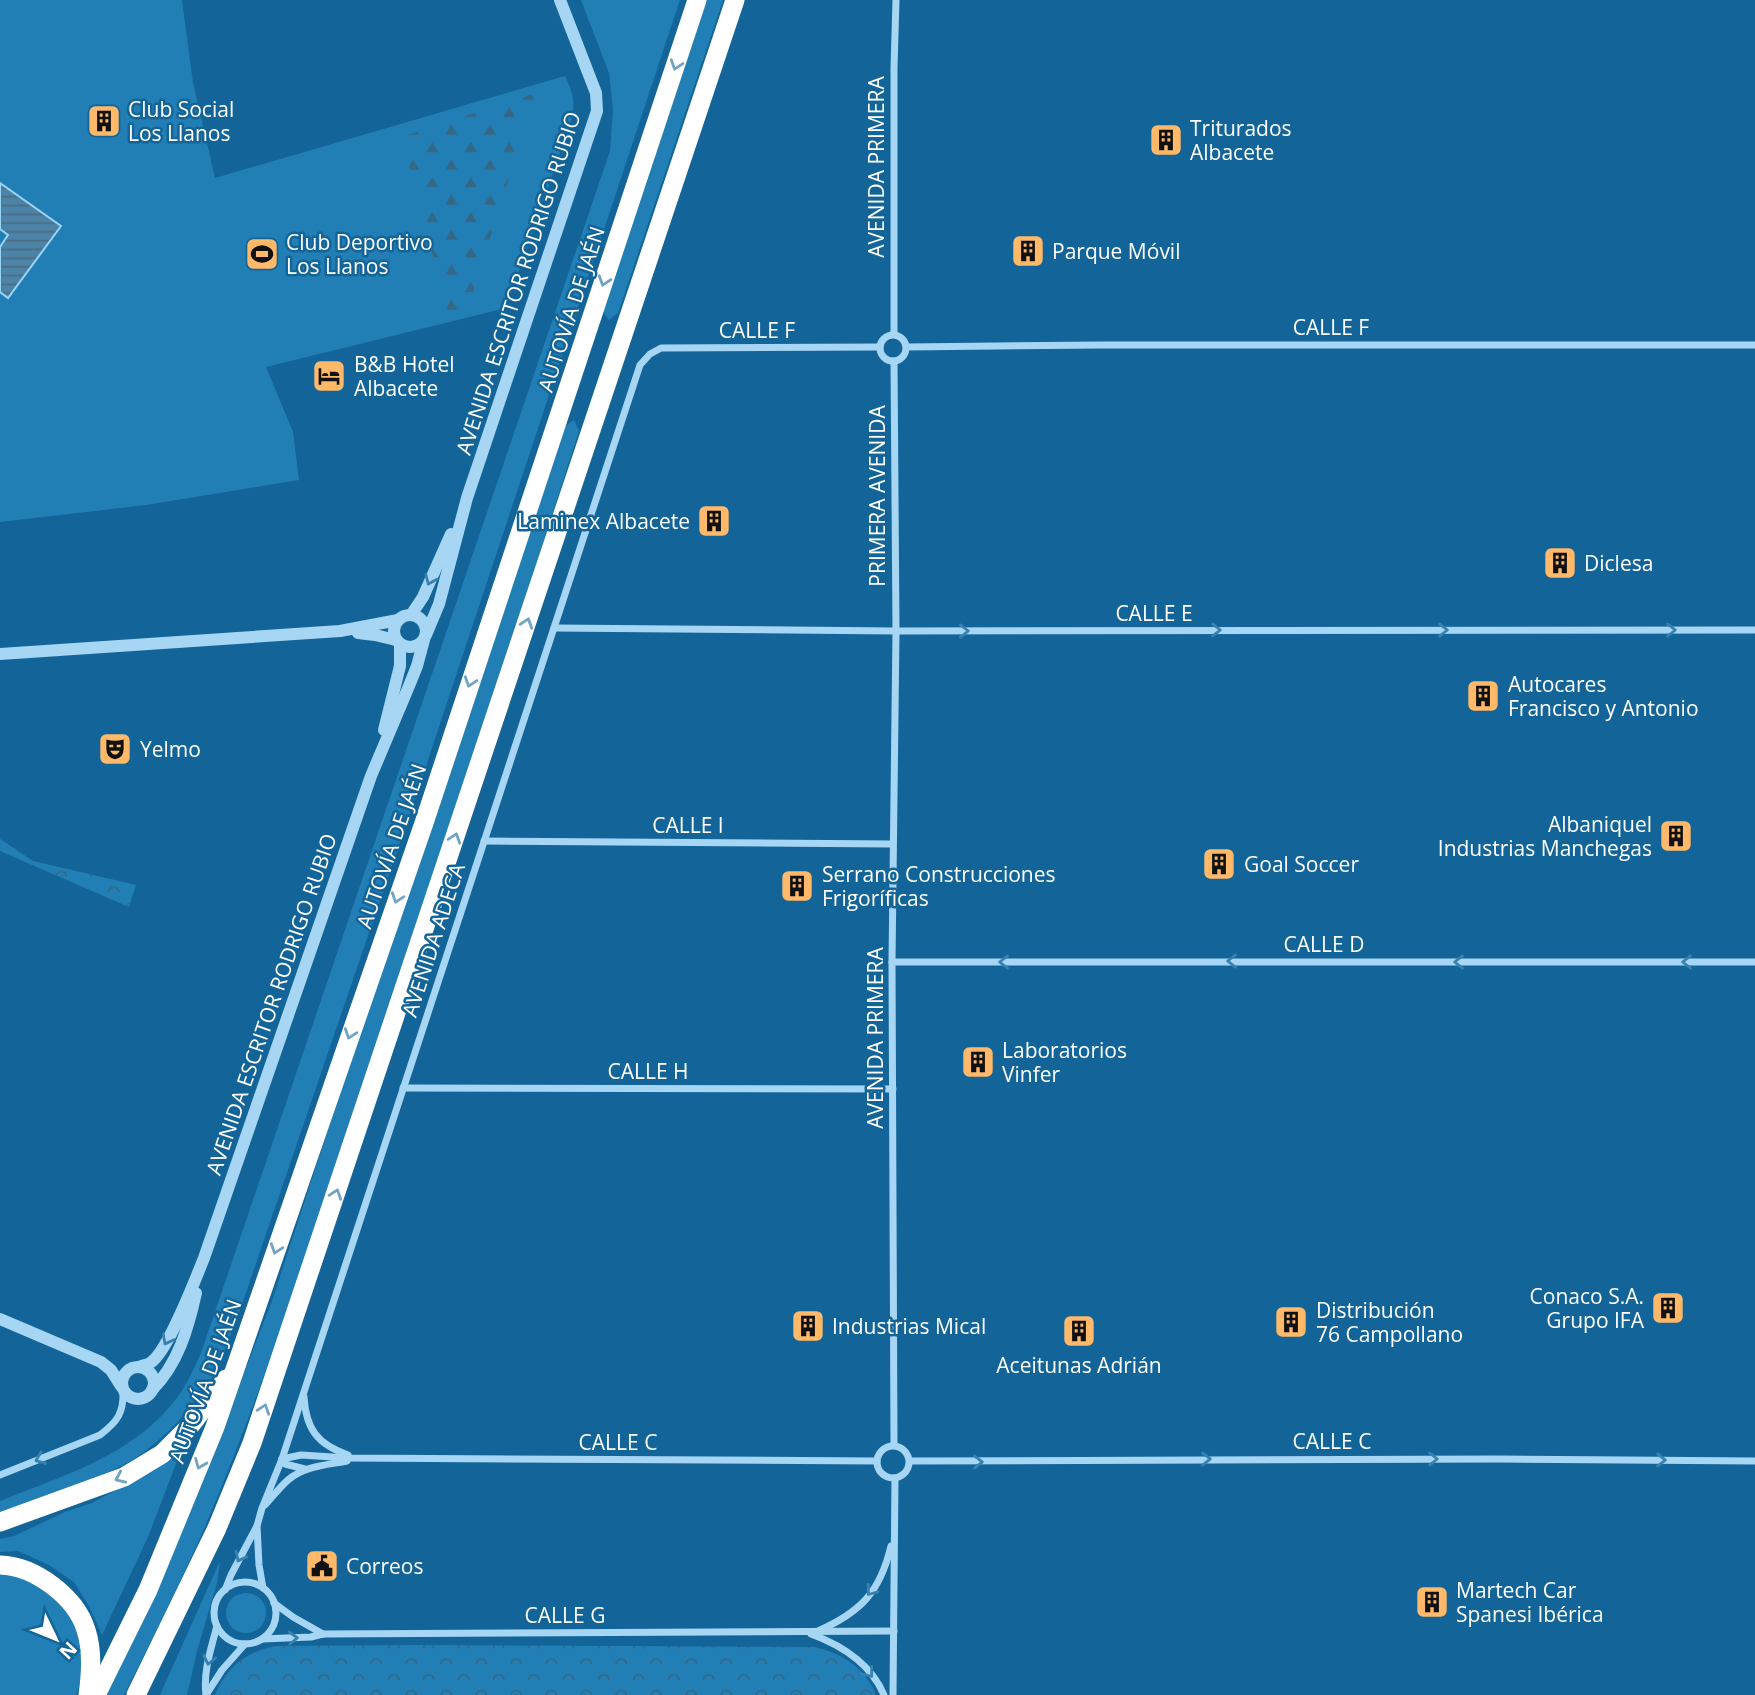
<svg xmlns="http://www.w3.org/2000/svg" width="1755" height="1695" font-family="'Open Sans',sans-serif">
	<style>
		.green { fill: #227fb6 }
		.forest { fill: url(#forest-firs) }
		.park { fill: url(#park-crowns) }
		.water { fill: url(#water-rules); stroke: #98d4f6; stroke-width: 2 }
		.lines { fill: none; stroke-linecap: round; stroke-linejoin: round }
		.minor { stroke: #a6d6f3; stroke-width: 7 }
		.tertiary { stroke: #a6d6f3; stroke-width: 12 }
		.motorway { stroke: #fff; stroke-width: 19 }
		.oneway { stroke: #71a3c2 }
		.oneway2 { stroke: #3881b0 }
		.labels { text-anchor: middle; dominant-baseline: central; stroke-width: 5; stroke-linejoin: round; paint-order: stroke }
		.poi-label { font-size: 21px; fill: #fff; stroke: #136599; text-anchor: start }
		.street-label { font-size: 21px; fill: #fff; stroke: #136599 }
	</style>
	<defs>
		<pattern id="forest-firs" width="22" height="20" patternUnits="userSpaceOnUse" patternTransform="scale(1.75)"><rect width="22" height="20" fill="#227fb6"/><path d="M5 1l3.5 6h-7zM16 11l3.5 6h-7z" fill="#356886"/></pattern>
		<pattern id="park-crowns" width="20" height="18" patternUnits="userSpaceOnUse" patternTransform="scale(1.75)"><rect width="20" height="18" fill="#227fb6"/><path d="M2 6a3 3 0 1 1 6 0M12 15a3 3 0 1 1 6 0" fill="none" stroke="#356886"/></pattern>
		<pattern id="water-rules" width="6" height="5" patternUnits="userSpaceOnUse" patternTransform="scale(1.75)"><rect width="6" height="5" fill="#4c84a9"/><path d="M0 2.5h6" fill="none" stroke="#4c6b7f"/></pattern>
	</defs>
	<rect width="100%" height="100%" fill="#136599"/>
	<!-- green -->
	<g class="green">
		<path d="M0,0H182L193,83L215,178L565,76C573,93 575,100 572,118L505,312L498,310L266,367L293,432L299,480L146,505L0,522Z"/>
		<path d="M581,0H680L426,766L237,1319C229,1337 222,1361 212,1378C193,1409 157,1447 125,1464C88,1484 40,1497 0,1512V1501C60,1477 130,1456 172,1404C185,1389 193,1371 201,1353L610,151L613,109L609,73Z"/>
		<path d="M705,0H723L618,313L609,320L602,310Z"/>
		<path d="M574,420L579,431L522,608L294,1294C263,1378 233,1464 196,1547C173,1597 149,1646 124,1695H104L199,1489L272,1301L348,1069L564,427Z"/>
		<path d="M184,1443L148,1537L102,1635L89,1606L74,1582L49,1565L18,1551L0,1552V1539L14,1536L65,1512L92,1503L124,1486L153,1470Z"/>
		<path d="M220,1561L217,1583L197,1651L187,1695H160Z"/>
		<path d="M0,1572L47,1587L78,1626L84,1654L82,1680L76,1695H0Z"/>
		<circle cx="246" cy="1613" r="20"/>
	</g>
	<!-- forest -->
	<path class="forest" d="M536,93L465,317L450,319L401,137Z"/>
	<!-- park -->
	<g class="park">
		<path d="M0,839L33,861L136,885L129,907L0,851Z"/>
		<path d="M420,1645L815,1647C843,1654 865,1668 876,1695H215C226,1667 247,1651 276,1646Z"/>
	</g>
	<!-- water -->
	<path class="water" d="M0,183L61,226L8,298L0,292V247L8,235L0,229Z"/>
	<g class="lines">
		<!-- minor -->
		<g class="minor">
			<path d="M894,334V68L896,0"/>
			<circle cx="893" cy="348" r="13"/>
			<path d="M907,347L1100,345H1755"/>
			<path d="M894,361L896,631L892,962L894,1445"/>
			<path d="M554,628L896,631L1755,630"/>
			<path d="M484,841L892,844"/>
			<path d="M892,962H1755"/>
			<path d="M403,1088L893,1089"/>
			<path d="M304,1397C306,1429 317,1444 348,1455"/>
			<circle cx="893" cy="1462" r="16"/>
			<path d="M282,1459L301,1455L348,1458L877,1461"/>
			<path d="M282,1459L285,1464L305,1469"/>
			<path d="M910,1461L1498,1459L1755,1461"/>
			<path d="M0,1475L100,1435C117,1422 124,1413 123,1391"/>
			<path d="M265,1505C273,1496 280,1487 288,1480C304,1466 327,1465 347,1461"/>
			<path d="M257,1526L259,1565L263,1588"/>
			<circle cx="245" cy="1613" r="31"/>
			<path d="M225,1590L231,1575L257,1526L262,1508L282,1459L640,365L650,354L661,348L880,347"/>
			<path d="M274,1603L293,1617L323,1634"/>
			<path d="M818,1631C861,1612 880,1592 891,1546"/>
			<path d="M811,1634C841,1645 871,1664 884,1695"/>
			<path d="M262,1639L311,1637L323,1634L894,1631"/>
			<path d="M206,1695C203,1671 211,1649 217,1626"/>
			<path d="M206,1695L222,1670L245,1644"/>
			<path d="M893,1695L895,1478"/>
		</g>
		<!-- tertiary -->
		<g class="tertiary">
			<circle cx="410" cy="631" r="16"/>
			<path d="M411,615L423,597L451,534"/>
			<path d="M358,633L375,635L396,640"/>
			<path d="M426,635L439,604L467,498L597,111L596,93L560,0"/>
			<path d="M0,654L340,631L398,620"/>
			<path d="M384,730L400,666V645"/>
			<path d="M0,1319L101,1362L111,1370L121,1386"/>
			<circle cx="138" cy="1383" r="16"/>
			<path d="M139,1367C141,1366 149,1364 150,1363C168,1352 195,1280 204,1258L371,776L409,686L417,666L424,640"/>
			<path d="M152,1390C178,1364 188,1329 196,1293"/>
		</g>
		<!-- motorway -->
		<g class="motorway">
			<path d="M0,1522L124,1477L162,1454L190,1426L226,1379"/>
			<path d="M0,1565C35,1566 76,1597 86,1630C93,1651 91,1674 88,1695"/>
			<path d="M96,1695L148,1590L215,1427L424,823L697,0"/>
			<path d="M136,1695L217,1528L252,1443L735,0"/>
		</g>
	</g>
	<!-- one-way arrows -->
	<defs><path id="oneway-chevron" d="M-2-3.5L2.5 0L-2 3.5" fill="none" stroke-width="1.6" stroke-linecap="round" stroke-linejoin="round" transform="scale(1.75)"/></defs>
	<g class="oneway">
		<use href="#oneway-chevron" transform="translate(676 65) rotate(108)"/>
		<use href="#oneway-chevron" transform="translate(604 281) rotate(108)"/>
		<use href="#oneway-chevron" transform="translate(527 623) rotate(-72)"/>
		<use href="#oneway-chevron" transform="translate(470 682) rotate(108)"/>
		<use href="#oneway-chevron" transform="translate(455 838) rotate(-72)"/>
		<use href="#oneway-chevron" transform="translate(397 898) rotate(109)"/>
		<use href="#oneway-chevron" transform="translate(350 1034) rotate(109)"/>
		<use href="#oneway-chevron" transform="translate(336 1194) rotate(-71)"/>
		<use href="#oneway-chevron" transform="translate(276 1249) rotate(109)"/>
		<use href="#oneway-chevron" transform="translate(264 1409) rotate(-71)"/>
		<use href="#oneway-chevron" transform="translate(200 1464) rotate(112)"/>
		<use href="#oneway-chevron" transform="translate(120 1478) rotate(156)"/>
	</g>
	<g class="oneway2">
		<use href="#oneway-chevron" transform="translate(430 580) rotate(114)"/>
		<use href="#oneway-chevron" transform="translate(1216 630)"/>
		<use href="#oneway-chevron" transform="translate(1443 630)"/>
		<use href="#oneway-chevron" transform="translate(1671 630)"/>
		<use href="#oneway-chevron" transform="translate(964 631)"/>
		<use href="#oneway-chevron" transform="translate(1232 961) rotate(-180)"/>
		<use href="#oneway-chevron" transform="translate(1004 962) rotate(180)"/>
		<use href="#oneway-chevron" transform="translate(1459 962) rotate(-180)"/>
		<use href="#oneway-chevron" transform="translate(1687 962) rotate(180)"/>
		<use href="#oneway-chevron" transform="translate(167 1340) rotate(118)"/>
		<use href="#oneway-chevron" transform="translate(40 1459) rotate(159)"/>
		<use href="#oneway-chevron" transform="translate(1206 1459) rotate(-1)"/>
		<use href="#oneway-chevron" transform="translate(1433 1459)"/>
		<use href="#oneway-chevron" transform="translate(1661 1460) rotate(1)"/>
		<use href="#oneway-chevron" transform="translate(978 1462) rotate(-1)"/>
		<use href="#oneway-chevron" transform="translate(240 1557) rotate(118)"/>
		<use href="#oneway-chevron" transform="translate(871 1591) rotate(127)"/>
		<use href="#oneway-chevron" transform="translate(293 1638) rotate(-2)"/>
		<use href="#oneway-chevron" transform="translate(209 1660) rotate(102)"/>
		<use href="#oneway-chevron" transform="translate(869 1673) rotate(52)"/>
	</g>
	<!-- icons -->
	<defs>
		<symbol id="building-square" viewBox="-11 -11 22 22"><rect x="-9" y="-9" width="18" height="18" rx="4" fill="#ffb968" stroke="#136599"/><path d="M-4-6H4V6H1V3H-1V6H-4ZM-2.5-4.3h1.7v1.8h-1.7ZM.8-4.3h1.7v1.8H.8ZM-2.5-1h1.7V.8h-1.7ZM.8-1h1.7V.8H.8Z" fill="#111"/></symbol>
		<symbol id="stadium-square" viewBox="-11 -11 22 22"><rect x="-9" y="-9" width="18" height="18" rx="4" fill="#ffb968" stroke="#136599"/><path d="M0-5a6.5 5 0 1 0 0 10a6.5 5 0 1 0 0-10ZM-3.5-1.8h7v3.6h-7Z" fill="#111"/></symbol>
		<symbol id="hotel-square" viewBox="-11 -11 22 22"><rect x="-9" y="-9" width="18" height="18" rx="4" fill="#ffb968" stroke="#136599"/><path d="M-6-4.5h1.5V1H6V5H4.5V3h-9V5H-6ZM-4 0a1.8 1.8 0 1 1 3.6 0ZM.5 0V-2.5h3Q6-2.5 6 0Z" fill="#111"/></symbol>
		<symbol id="theatre-square" viewBox="-11 -11 22 22"><rect x="-9" y="-9" width="18" height="18" rx="4" fill="#ffb968" stroke="#136599"/><path d="M-5-5.5Q0-4 5-5.5V0Q5 5 0 6Q-5 5-5 0ZM-3.3-2.5H-1v1.5H-3.3ZM1-2.5H3.3v1.5H1ZM-2.8 1Q0 5.5 2.8 1Z" fill="#111"/></symbol>
		<symbol id="civic-square" viewBox="-11 -11 22 22"><rect x="-9" y="-9" width="18" height="18" rx="4" fill="#ffb968" stroke="#136599"/><path d="M-.6-6.5H3V-4.5H.6V-3L4-1V1h2V6H-6V1h2V-1L-.6-3ZM-1.2 2.5V6h2.4V2.5Z" fill="#111"/></symbol>
	</defs>
	<g fill-rule="evenodd">
		<use href="#building-square" x="85" y="102" width="38" height="38"/>
		<use href="#building-square" x="1147" y="121" width="38" height="38"/>
		<use href="#building-square" x="1009" y="232" width="38" height="38"/>
		<use href="#stadium-square" x="243" y="235" width="38" height="38"/>
		<use href="#hotel-square" x="310" y="357" width="38" height="38"/>
		<use href="#building-square" x="695" y="502" width="38" height="38"/>
		<use href="#building-square" x="1541" y="544" width="38" height="38"/>
		<use href="#building-square" x="1464" y="677" width="38" height="38"/>
		<use href="#theatre-square" x="96" y="730" width="38" height="38"/>
		<use href="#building-square" x="1657" y="817" width="38" height="38"/>
		<use href="#building-square" x="1200" y="845" width="38" height="38"/>
		<use href="#building-square" x="778" y="867" width="38" height="38"/>
		<use href="#building-square" x="959" y="1043" width="38" height="38"/>
		<use href="#building-square" x="1649" y="1289" width="38" height="38"/>
		<use href="#building-square" x="1272" y="1303" width="38" height="38"/>
		<use href="#building-square" x="789" y="1307" width="38" height="38"/>
		<use href="#building-square" x="1060" y="1312" width="38" height="38"/>
		<use href="#civic-square" x="303" y="1547" width="38" height="38"/>
		<use href="#building-square" x="1413" y="1583" width="38" height="38"/>
	</g>
	<g class="labels">
		<!-- poi labels -->
		<g class="poi-label">
			<text x="128" y="109">Club Social<tspan x="128" dy="24">Los Llanos</tspan></text>
			<text x="1190" y="128">Triturados<tspan x="1190" dy="24">Albacete</tspan></text>
			<text x="286" y="242">Club Deportivo<tspan x="286" dy="24">Los Llanos</tspan></text>
			<text x="1052" y="251">Parque Móvil</text>
			<text x="354" y="364">B&amp;B Hotel<tspan x="354" dy="24">Albacete</tspan></text>
			<text x="690" y="521" text-anchor="end">Laminex Albacete</text>
			<text x="1584" y="563">Diclesa</text>
			<text x="1508" y="684">Autocares<tspan x="1508" dy="24">Francisco y Antonio</tspan></text>
			<text x="140" y="749">Yelmo</text>
			<text x="1652" y="824" text-anchor="end">Albaniquel<tspan x="1652" dy="24">Industrias Manchegas</tspan></text>
			<text x="1244" y="864">Goal Soccer</text>
			<text x="822" y="874">Serrano Construcciones<tspan x="822" dy="24">Frigoríficas</tspan></text>
			<text x="1002" y="1050">Laboratorios<tspan x="1002" dy="24">Vinfer</tspan></text>
			<text x="1644" y="1296" text-anchor="end">Conaco S.A.<tspan x="1644" dy="24">Grupo IFA</tspan></text>
			<text x="1316" y="1310">Distribución<tspan x="1316" dy="24">76 Campollano</tspan></text>
			<text x="832" y="1326">Industrias Mical</text>
			<text x="1079" y="1365" text-anchor="middle">Aceitunas Adrián</text>
			<text x="346" y="1566">Correos</text>
			<text x="1456" y="1590">Martech Car<tspan x="1456" dy="24">Spanesi Ibérica</tspan></text>
		</g>
		<!-- street labels -->
		<g class="street-label">
			<text transform="translate(876 167) rotate(-90)">AVENIDA PRIMERA</text>
			<text transform="translate(518 283) rotate(-72)">AVENIDA ESCRITOR RODRIGO RUBIO</text>
			<text transform="translate(571 309) rotate(-72)">AUTOVÍA DE JAÉN</text>
			<text x="1331" y="327">CALLE F</text>
			<text x="757" y="330">CALLE F</text>
			<text transform="translate(877 496) rotate(-90)">PRIMERA AVENIDA</text>
			<text x="1154" y="613">CALLE E</text>
			<text x="688" y="825">CALLE I</text>
			<text transform="translate(391 846) rotate(-71)">AUTOVÍA DE JAÉN</text>
			<text transform="translate(433 940) rotate(-72)">AVENIDA ADECA</text>
			<text x="1324" y="944">CALLE D</text>
			<text transform="translate(271 1004) rotate(-71)">AVENIDA ESCRITOR RODRIGO RUBIO</text>
			<text transform="translate(875 1038) rotate(-90)">AVENIDA PRIMERA</text>
			<text x="648" y="1071">CALLE H</text>
			<text transform="translate(205 1381) rotate(-70)">AUTOVÍA DE JAÉN</text>
			<text x="1332" y="1441">CALLE C</text>
			<text x="618" y="1442">CALLE C</text>
			<text x="565" y="1615">CALLE G</text>
		</g>
	</g>
	<!-- north arrow -->
	<g transform="translate(56 1639) rotate(133)" stroke="#136599" stroke-width="5" paint-order="stroke">
	<path d="M0-5L12 26L0 18L-12 26Z" fill="#ffffff"/>
	<text y="-10" font-size="19" font-weight="bold" text-anchor="middle" fill="#ffffff">N</text>
	</g>
</svg>
